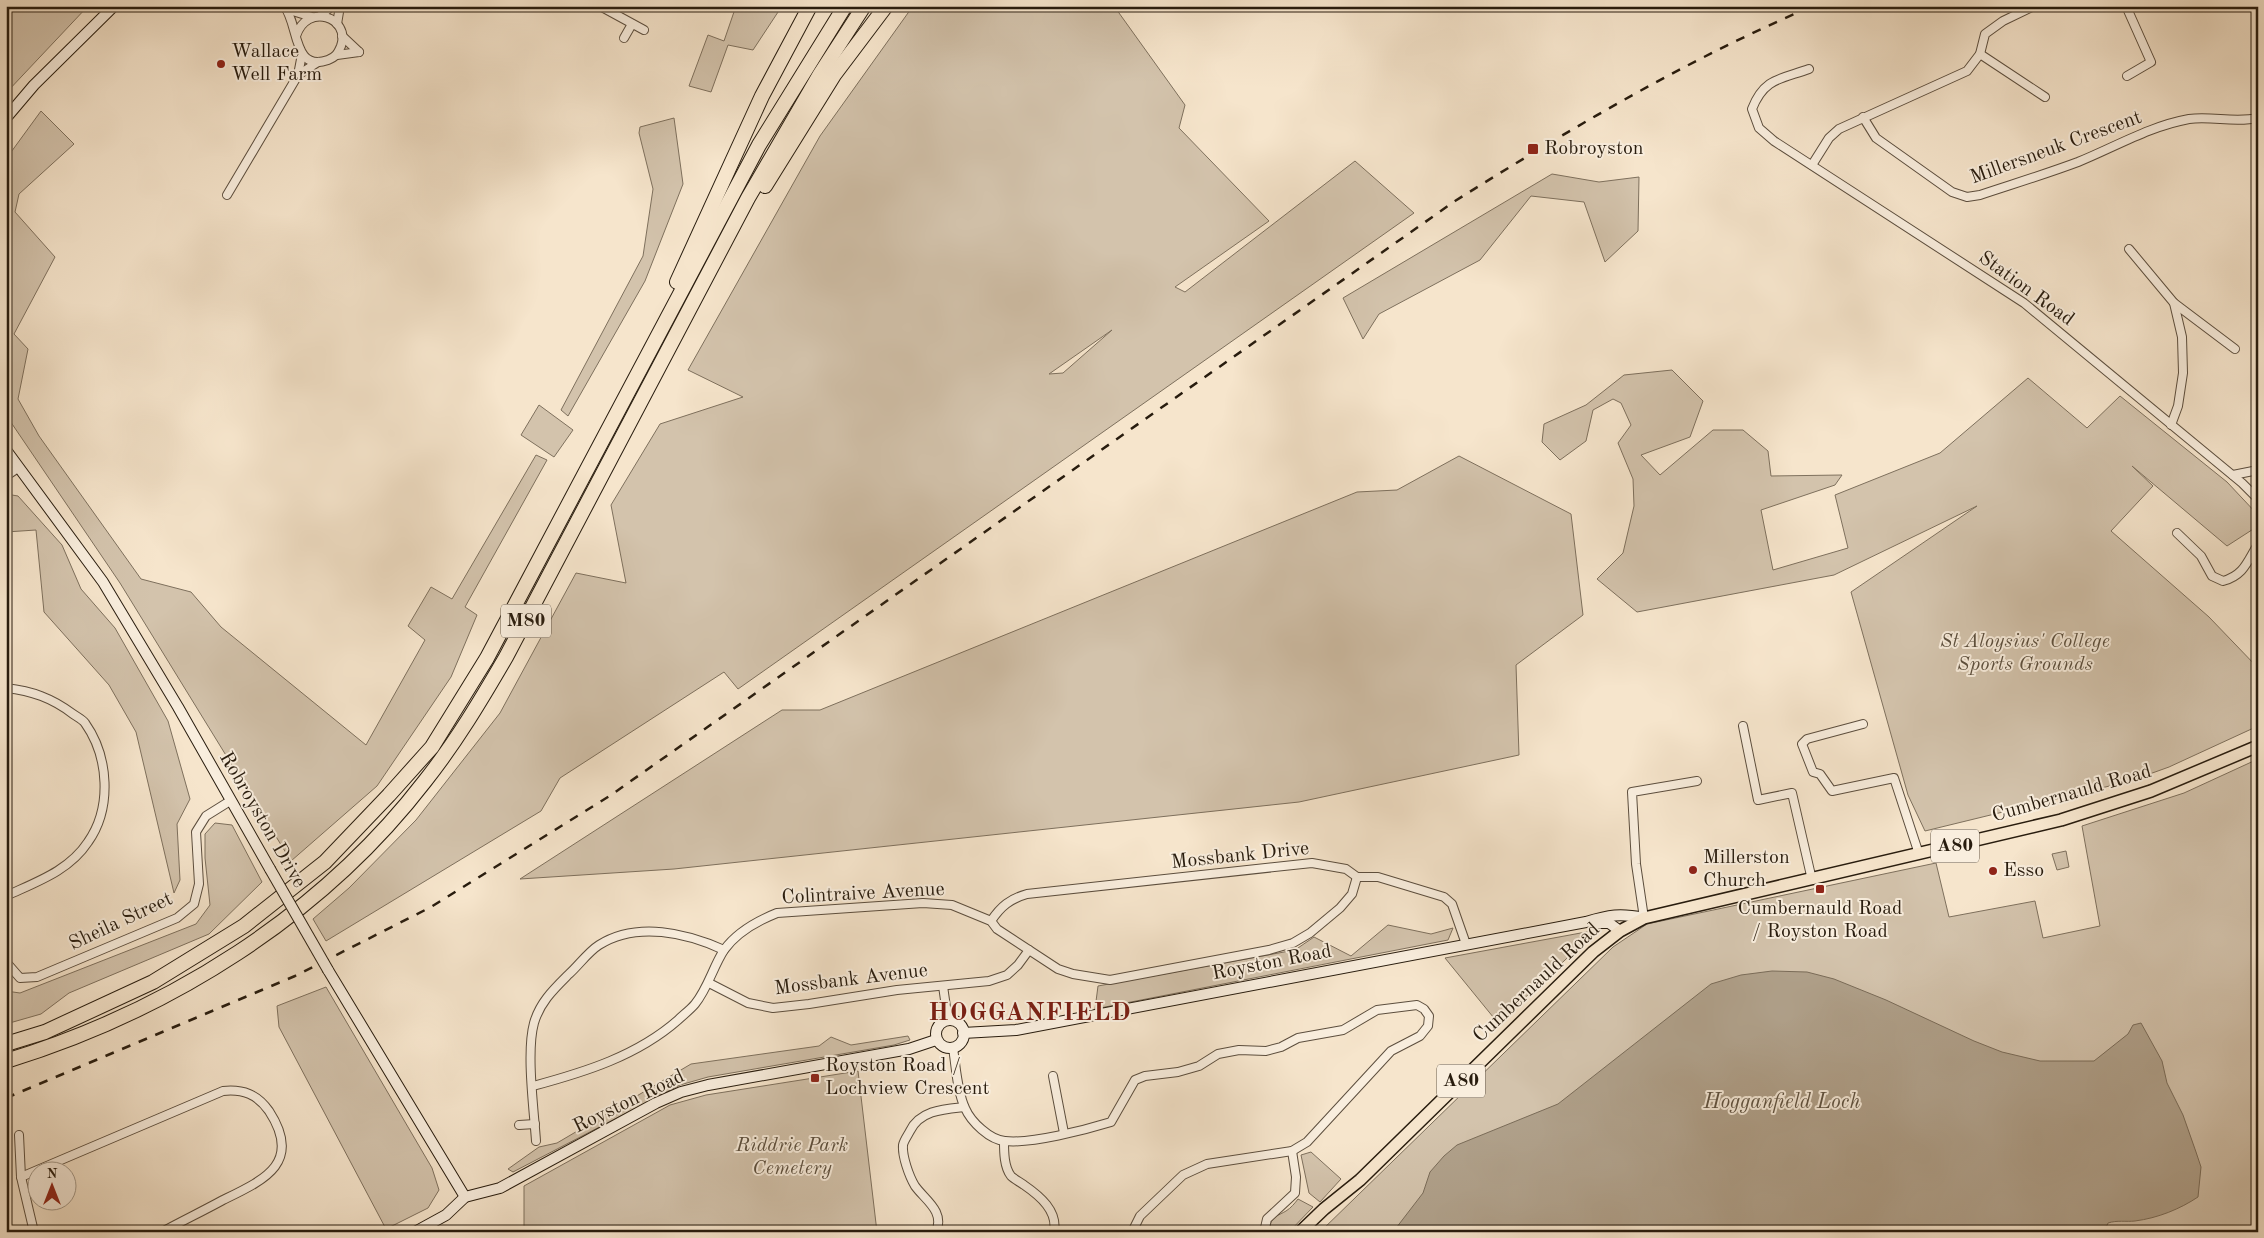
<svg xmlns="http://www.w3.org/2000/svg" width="2264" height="1238" font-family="'Old Standard TT',serif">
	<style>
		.green { fill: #d3c3ac; stroke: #7e705d; fill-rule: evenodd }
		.water { fill: #b0a18b; stroke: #7a6c59 }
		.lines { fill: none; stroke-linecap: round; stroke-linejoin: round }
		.street-casing { stroke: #5c4e3e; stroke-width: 10 }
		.secondary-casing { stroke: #281c0e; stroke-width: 12 }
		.primary-casing { stroke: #281c0e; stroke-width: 14 }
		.highway-casing { stroke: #281c0e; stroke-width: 16 }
		.street { stroke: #f9eede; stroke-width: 8 }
		.secondary { stroke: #f9eede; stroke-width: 10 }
		.primary { stroke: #f6e5cc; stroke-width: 11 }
		.highway { stroke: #f6e5cc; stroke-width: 14 }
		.rail { stroke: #281c0e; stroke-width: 2.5; stroke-dasharray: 9 9; stroke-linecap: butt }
		.secondary-bridge-casing { stroke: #281c0e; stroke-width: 12; stroke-linecap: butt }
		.secondary-bridge { stroke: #f9eede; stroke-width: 10 }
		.poi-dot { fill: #8f2418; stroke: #f9eede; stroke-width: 2 }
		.labels { text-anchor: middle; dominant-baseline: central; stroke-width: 4; stroke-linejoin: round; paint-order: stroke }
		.shield { fill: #f9eede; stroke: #675b4c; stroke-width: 1 }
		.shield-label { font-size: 19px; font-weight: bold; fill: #281c0e }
		.poi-label { font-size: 20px; fill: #281c0e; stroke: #f9eede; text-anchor: start }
		.street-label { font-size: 20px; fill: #281c0e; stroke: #f9eede }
		.park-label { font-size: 20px; font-style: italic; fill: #5b4e3d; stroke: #f9eede }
		.water-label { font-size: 21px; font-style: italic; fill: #5e5140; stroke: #f9eede }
		.district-label { font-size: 25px; font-weight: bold; letter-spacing: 1px; fill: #7a1f14; stroke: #f9eede }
	</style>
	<rect width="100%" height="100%" fill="#f6e5cc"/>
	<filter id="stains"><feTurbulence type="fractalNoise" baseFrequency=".004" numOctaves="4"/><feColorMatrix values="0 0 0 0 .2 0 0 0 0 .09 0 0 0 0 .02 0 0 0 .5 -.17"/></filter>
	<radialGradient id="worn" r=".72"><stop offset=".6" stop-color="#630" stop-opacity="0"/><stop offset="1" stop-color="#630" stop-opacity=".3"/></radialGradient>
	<!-- green -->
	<g class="green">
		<path d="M6,6H88L6,93Z"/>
		<path d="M736,6H782L753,50L728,45L711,92L689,86L708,35L724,41Z"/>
		<path d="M913,6H1114L1185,105L1179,128L1269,221L1175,287L1185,292L1355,161L1414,213L738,689L724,672L560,778L541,811L326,941L313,919L349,888L416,820L500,713L576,573L626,583L611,505L660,424L743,397L688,370L820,136ZM1112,330L1063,373L1049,374Z"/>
		<path d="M41,111L74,144L19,194L15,212L55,257L14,334L28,349L18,399L39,436L141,579L191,592L221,627L366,745L425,640L408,626L431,587L452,599L536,455L547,460L465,607L477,615L451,677L377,786L291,861L120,583L6,415V159Z"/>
		<path d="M674,118L683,184L645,281L568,416L561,410L643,256L653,189L639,133L640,127Z"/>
		<path d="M1552,174L1599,182L1639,177L1638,231L1605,262L1584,202L1531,196L1480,260L1379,314L1363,339L1343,298Z"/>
		<path d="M1672,370L1703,401L1690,437L1641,455L1660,475L1713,430H1743L1768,451L1771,476L1842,475L1835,485L1761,510L1773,570L1848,548L1835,495L1940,453L2028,378L2087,428L2120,396L2227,482L2258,515V526L2227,546L2132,466L2153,486L2111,531L2209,617L2258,668V726L2169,767L2130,781L1925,831L1908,795L1851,592L1977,506L1834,575L1637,612L1597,579L1623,553L1634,506L1633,479L1618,443L1631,425L1621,403L1613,399L1593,410L1586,441L1560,460L1542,442L1544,424L1586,405L1624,375Z"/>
		<path d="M539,405L573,430L554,457L521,435Z"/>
		<path d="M1459,456L1571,514L1583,615L1516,665L1519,755L1299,802L674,869L520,879L782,710H820L1357,492L1397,490Z"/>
		<path d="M6,494L18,496L62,545L81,589L115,628L168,721L190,799L177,824L180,880L174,893L136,732L109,685L44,612L36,530L6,532Z"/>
		<path d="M2258,759V1232H1320L1613,947L1647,924L1936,863L1949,917L2035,901L2043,938L2100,926L2082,826L2184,793Z"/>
		<path d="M215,823L232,825L262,882L209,934L69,993L41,1014L6,1024V991L20,993L196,924L210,905L205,858V834Z"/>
		<path d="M2066,851L2069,867L2057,870L2052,854Z"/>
		<path d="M1388,925L1431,934L1453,928L1448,940L1095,1009L1098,986L1295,950L1314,937L1351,956Z"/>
		<path d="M1597,930L1498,1023L1445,958Z"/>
		<path d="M326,987L432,1168L439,1190L428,1208L386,1229L279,1027L277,1006Z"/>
		<path d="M908,1036L910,1040L894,1045L708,1077L680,1085L513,1172L508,1169L539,1147L557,1143L691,1064L819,1046L831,1037L851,1045Z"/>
		<path d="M858,1071L877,1232H524V1186L670,1105L706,1095Z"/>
		<path d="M1311,1152L1341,1179L1320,1202L1309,1193L1301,1155Z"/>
		<path d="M1298,1199L1313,1207L1289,1232H1269C1271,1216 1274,1218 1286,1211C1291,1208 1295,1203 1298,1199Z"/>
	</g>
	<!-- water -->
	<path class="water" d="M1772,971L1807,972L1834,979L1886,1000L1974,1041L2002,1052L2040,1061H2094L2128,1034L2133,1025L2141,1023L2162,1061L2167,1083L2183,1115L2196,1152L2201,1167L2198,1197C2180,1209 2158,1218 2135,1221C2126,1222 2117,1220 2108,1223L2104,1232H1393L1423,1193L1430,1172L1444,1156L1457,1145L1558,1104L1711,984L1741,975Z"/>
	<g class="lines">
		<defs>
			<g id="street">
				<path d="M284,6C299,23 292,73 328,60C336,57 338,53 341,46C351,17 307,2 296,36"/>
				<path d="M600,6L644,30"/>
				<path d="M2126,6L2151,62L2127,76"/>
				<path d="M286,9L312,17"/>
				<path d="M320,16L332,6"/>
				<path d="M337,24L340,6"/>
				<path d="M342,36L359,52"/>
				<path d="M624,38L632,24"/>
				<path d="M1980,54L2045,97"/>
				<path d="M337,55L359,52"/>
				<path d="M1809,69C1781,79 1764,78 1752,109L1759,128L1774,141L2024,303L2242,483L2258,499"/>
				<path d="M298,75L318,62"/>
				<path d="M1863,117L1876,138L1952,192L1967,197L1980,195C2013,184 2046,174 2078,162C2115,147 2150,126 2189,119C2212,116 2235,123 2258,118"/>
				<path d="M2257,158L2258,160"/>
				<path d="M1812,165L1829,138L1839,129L1967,71L1980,54L1985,34L2003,21L2034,6"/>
				<path d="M227,195L298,75L302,54"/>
				<path d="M2129,249L2174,303L2182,337L2183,373L2178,406L2171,425"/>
				<path d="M2174,303L2235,349"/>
				<path d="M2233,475L2258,470"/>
				<path d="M6,476L18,468"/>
				<path d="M2177,533L2201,556L2212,576L2223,581C2244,575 2247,562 2258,544"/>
				<path d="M6,688C32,691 52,698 73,714C77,717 82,719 85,723C109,757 112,808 88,842C69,871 36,882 6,896"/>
				<path d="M1863,724L1807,739L1802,744L1813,772L1820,774L1832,791L1894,778L1919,854"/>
				<path d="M1743,726L1758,800L1792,793L1812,880"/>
				<path d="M1644,918L1636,864L1632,792L1697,781"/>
				<path d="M991,921C1001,906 1010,899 1027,894L1312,863L1346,869L1357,877H1378L1444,897L1452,904L1466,944"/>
				<path d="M6,962L20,978L37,977L177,918L194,904L199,884L196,832L206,816L230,801"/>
				<path d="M709,983L748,1003L773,1008L809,1004L897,990L989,981L1007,975L1018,965L1029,950"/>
				<path d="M943,986L948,1021"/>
				<path d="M953,1048C956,1067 957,1091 965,1108C971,1122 990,1140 1005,1141C1031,1144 1085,1130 1111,1122L1135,1080L1145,1076L1178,1072L1199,1066L1218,1054L1239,1050L1266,1051L1281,1047L1298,1038L1343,1030L1377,1010L1417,1005L1424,1009L1429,1016L1428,1026L1420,1036L1391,1051L1307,1142L1292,1151L1207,1164L1183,1175L1140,1216L1132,1232"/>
				<path d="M1053,1076L1064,1133"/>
				<path d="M533,1086C585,1072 637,1056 678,1020C683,1015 690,1010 695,1004C708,988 713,967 724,950C737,932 757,921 777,913L923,903L952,905L991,921L997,929L1058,969L1073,974L1110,980L1269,950L1293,943L1310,933L1340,908L1352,894L1357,877"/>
				<path d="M519,1125L535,1124"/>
				<path d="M19,1135L21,1177L34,1232"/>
				<path d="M536,1141C534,1110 526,1052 534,1023C540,1002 554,989 569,974C579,965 588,952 599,945C637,921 687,933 724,950"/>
				<path d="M1004,1141C1004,1152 1004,1167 1011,1176C1014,1179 1020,1182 1024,1185C1040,1196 1058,1211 1054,1232"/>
				<path d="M21,1177L223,1091C243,1089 257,1094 269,1111C303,1163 264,1180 223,1200C203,1211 182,1221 162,1232"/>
				<path d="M936,1232C945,1211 925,1200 915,1186C909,1176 902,1156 903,1145C904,1140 908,1135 910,1131C920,1110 945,1109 964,1107"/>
				<path d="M1264,1232L1267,1219L1295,1193L1296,1177L1292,1151"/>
			</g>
			<g id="secondary">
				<path d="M6,118L34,85L114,6"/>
				<path d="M6,450L103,582L178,707L270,869"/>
				<path d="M1594,923H1609L1620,931"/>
				<path d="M328,970L465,1197"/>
				<circle cx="950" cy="1034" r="14"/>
				<path d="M963,1033L1016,1030L1586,922C1609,915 1620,913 1644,918"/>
				<path d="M415,1232L446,1215L465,1197L500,1188L656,1103L681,1092L708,1085L909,1049L936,1040"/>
			</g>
			<path id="primary" d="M1300,1232L1324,1209L1360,1180L1593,952L1620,931L1644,918L2061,820L2151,791L2258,746"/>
			<g id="highway">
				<path d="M765,186L834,75L886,6"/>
				<path d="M677,282L762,96L810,6"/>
				<path d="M6,1044L45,1032L153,982L244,926L325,862L389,795L432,747L487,658L759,145L845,6"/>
				<path d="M6,1061C169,1011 321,916 425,781C456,742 481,700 506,657L748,198L820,74L864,6"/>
			</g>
		</defs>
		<!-- street casing -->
		<use href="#street" class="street-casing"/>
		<!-- secondary casing -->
		<use href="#secondary" class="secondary-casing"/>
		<!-- primary casing -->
		<use href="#primary" class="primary-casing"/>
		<!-- highway casing -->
		<use href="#highway" class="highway-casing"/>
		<!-- street -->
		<use href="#street" class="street"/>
		<!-- secondary -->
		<use href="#secondary" class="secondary"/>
		<!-- primary -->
		<use href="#primary" class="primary"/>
		<!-- highway -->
		<use href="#highway" class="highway"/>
		<!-- rail -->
		<path class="rail" d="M6,1098L295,976L431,907L611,795L1455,201C1570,129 1688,59 1813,6"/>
		<defs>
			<path id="secondary-bridge" d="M270,869L328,970"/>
		</defs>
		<!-- secondary-bridge casing -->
		<use href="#secondary-bridge" class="secondary-bridge-casing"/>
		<!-- secondary-bridge -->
		<use href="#secondary-bridge" class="secondary-bridge"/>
	</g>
	<!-- markers -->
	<g class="poi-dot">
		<circle cx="221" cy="64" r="5"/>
		<rect x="1527" y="143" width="12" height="12" rx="2.5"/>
		<circle cx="1693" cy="870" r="5"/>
		<circle cx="1993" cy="871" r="5"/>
		<rect x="1815" y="884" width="10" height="10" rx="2.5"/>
		<rect x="810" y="1073" width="10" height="10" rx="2.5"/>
	</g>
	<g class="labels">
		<!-- shield labels -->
		<g class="shield">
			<rect x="501" y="604.5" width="50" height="33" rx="4"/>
			<rect x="1931" y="829.5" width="48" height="33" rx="4"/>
			<rect x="1437" y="1064.5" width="48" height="33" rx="4"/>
		</g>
		<g class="shield-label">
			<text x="526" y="621">M80</text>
			<text x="1955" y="846">A80</text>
			<text x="1461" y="1081">A80</text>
		</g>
		<!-- poi labels -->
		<g class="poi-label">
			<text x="231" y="52">Wallace<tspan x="231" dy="23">Well Farm</tspan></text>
			<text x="1544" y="149">Robroyston</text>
			<text x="1703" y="858">Millerston<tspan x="1703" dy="23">Church</tspan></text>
			<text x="2003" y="871">Esso</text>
			<text x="1820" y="909" text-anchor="middle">Cumbernauld Road<tspan x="1820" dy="23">/ Royston Road</tspan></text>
			<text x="825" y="1066">Royston Road /<tspan x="825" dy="23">Lochview Crescent</tspan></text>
		</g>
		<!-- street labels -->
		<g class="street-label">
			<text transform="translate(2056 148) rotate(-20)">Millersneuk Crescent</text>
			<text transform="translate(2026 289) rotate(36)">Station Road</text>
			<text transform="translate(2072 794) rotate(-16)">Cumbernauld Road</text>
			<text transform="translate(262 820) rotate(60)">Robroyston Drive</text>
			<text transform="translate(1240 856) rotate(-6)">Mossbank Drive</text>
			<text transform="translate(863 894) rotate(-3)">Colintraive Avenue</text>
			<text transform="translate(121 922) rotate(-25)">Sheila Street</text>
			<text transform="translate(1272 963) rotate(-11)">Royston Road</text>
			<text transform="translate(851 980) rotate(-7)">Mossbank Avenue</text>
			<text transform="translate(1537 983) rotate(-43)">Cumbernauld Road</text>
			<text transform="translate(629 1102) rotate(-26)">Royston Road</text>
		</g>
		<!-- park labels -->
		<g class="park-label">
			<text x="2025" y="642">St Aloysius' College<tspan x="2025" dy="23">Sports Grounds</tspan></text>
			<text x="792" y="1146">Riddrie Park<tspan x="792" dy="23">Cemetery</tspan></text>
		</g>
		<!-- water labels -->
		<g class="water-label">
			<text x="1782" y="1102">Hogganfield Loch</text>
		</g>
		<!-- district labels -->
		<g class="district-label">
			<text x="1030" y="1013">HOGGANFIELD</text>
		</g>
	</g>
	<!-- margin -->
	<rect width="2264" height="1238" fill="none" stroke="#f6e5cc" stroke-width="25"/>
	<rect x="8" y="8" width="2249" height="1223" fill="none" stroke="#281c0e" stroke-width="2.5"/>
	<rect x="12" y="12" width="2239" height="1213" fill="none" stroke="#281c0e"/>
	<!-- north arrow -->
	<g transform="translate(52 1186)"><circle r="24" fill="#f9eede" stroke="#a59a8b"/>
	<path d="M0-4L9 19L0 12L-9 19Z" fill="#8f2418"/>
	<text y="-8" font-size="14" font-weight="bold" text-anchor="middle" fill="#281c0e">N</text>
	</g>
	<rect width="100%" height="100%" filter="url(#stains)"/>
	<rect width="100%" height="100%" fill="url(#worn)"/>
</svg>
